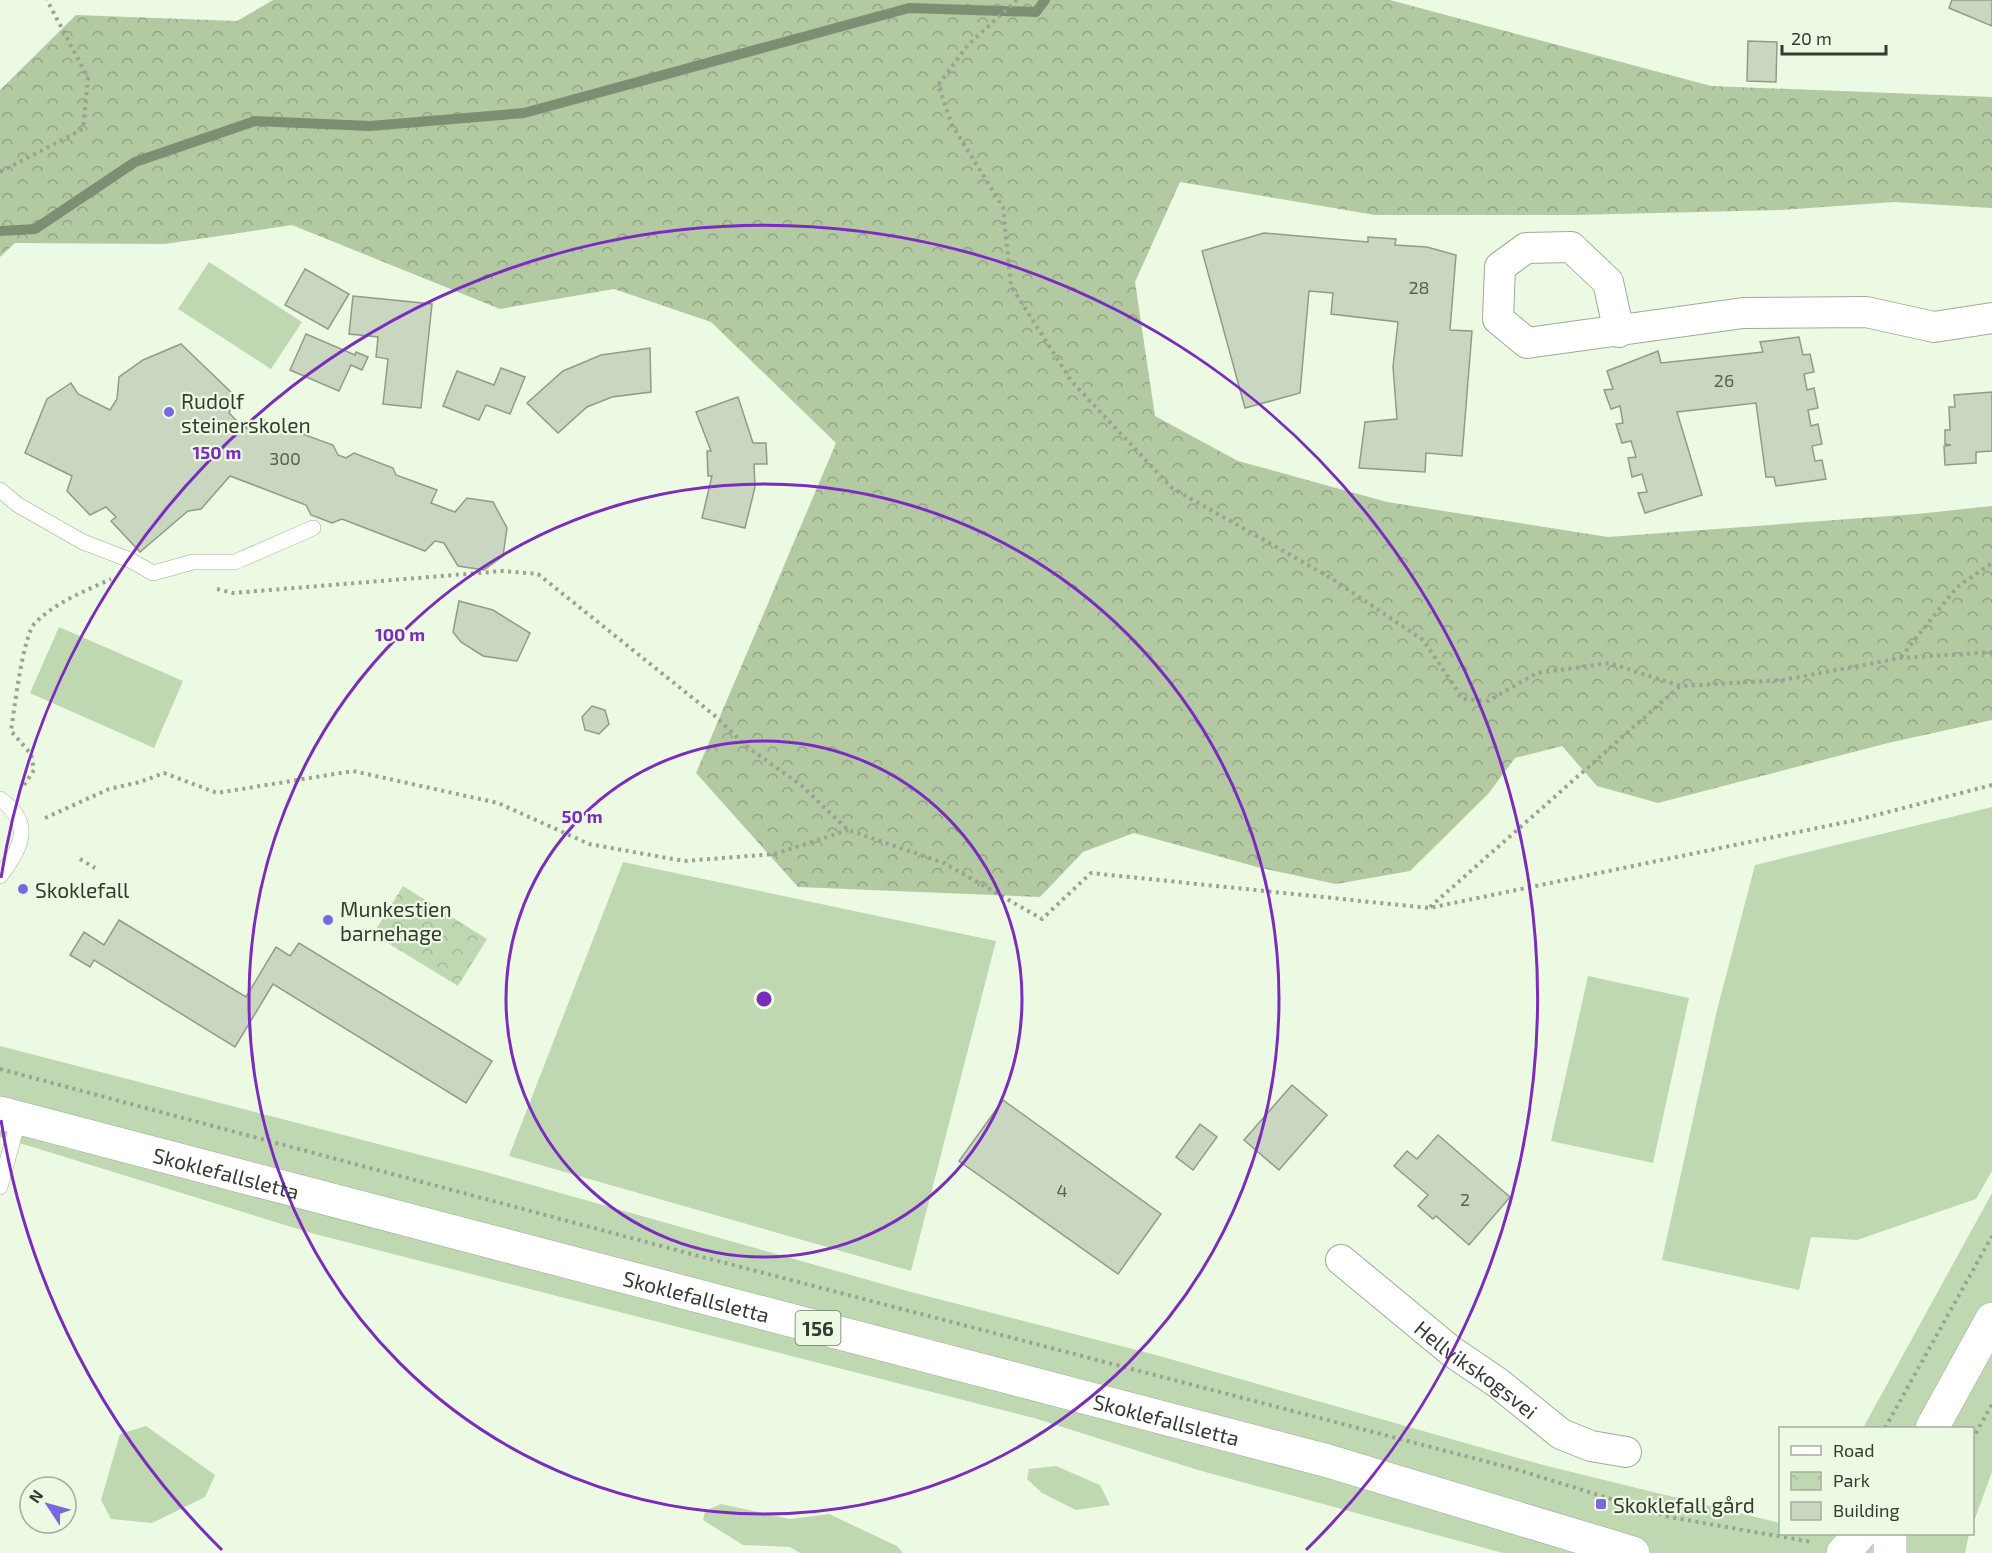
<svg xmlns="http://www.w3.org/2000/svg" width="1992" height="1553" font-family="'Exo 2',sans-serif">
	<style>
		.grass { fill: #c0d8b1 }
		.forest { fill: url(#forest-crowns) }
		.park { fill: url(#park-crowns) }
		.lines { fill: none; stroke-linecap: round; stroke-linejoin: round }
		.stream { stroke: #7d8f72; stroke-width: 10 }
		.building { fill: #c9d6c0; stroke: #8f9c87; stroke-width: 1.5 }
		.service-casing { stroke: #9eab96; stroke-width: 16 }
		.minor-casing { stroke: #9eab96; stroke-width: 32 }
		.secondary-casing { stroke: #9eab96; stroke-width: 34 }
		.primary-casing { stroke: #9eab96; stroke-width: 34 }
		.path { stroke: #99a393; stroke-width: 4; stroke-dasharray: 3 4.5; stroke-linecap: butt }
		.service { stroke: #fff; stroke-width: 15 }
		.minor { stroke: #fff; stroke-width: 30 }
		.secondary { stroke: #fff; stroke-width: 33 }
		.primary { stroke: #fff; stroke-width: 33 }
		.ring { fill: none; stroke: #7b2cbf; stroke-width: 3 }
		.poi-dot { fill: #7b66e1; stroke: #ecfae3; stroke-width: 2 }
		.labels { text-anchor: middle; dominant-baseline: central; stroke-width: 4.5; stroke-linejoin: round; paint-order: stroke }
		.number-label { font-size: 18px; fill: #5a6256 }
		.shield { fill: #ecfae3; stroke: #6c7467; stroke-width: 1.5 }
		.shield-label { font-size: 20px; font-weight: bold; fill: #353b32 }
		.poi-label { font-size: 21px; fill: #353b32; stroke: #ecfae3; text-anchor: start }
		.street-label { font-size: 21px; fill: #353b32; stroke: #ecfae3 }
		.centre { fill: #7b2cbf; stroke: #ecfae3; stroke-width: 3 }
		.ring-label { font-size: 18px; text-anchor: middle; font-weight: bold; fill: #7b2cbf; stroke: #ecfae3; stroke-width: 4.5; stroke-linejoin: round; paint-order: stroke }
	</style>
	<defs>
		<pattern id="forest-crowns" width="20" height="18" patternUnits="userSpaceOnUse" patternTransform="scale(1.5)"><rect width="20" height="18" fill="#b2c9a2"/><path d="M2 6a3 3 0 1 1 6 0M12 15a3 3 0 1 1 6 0" fill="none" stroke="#92a485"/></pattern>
		<pattern id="park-crowns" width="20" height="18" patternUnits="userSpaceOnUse" patternTransform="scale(1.5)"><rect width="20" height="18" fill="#c0d8b1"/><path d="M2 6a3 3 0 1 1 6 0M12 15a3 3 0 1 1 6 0" fill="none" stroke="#a6ba99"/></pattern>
	</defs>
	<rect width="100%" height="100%" fill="#ecfae3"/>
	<!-- grass -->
	<g class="grass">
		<path d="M209,262L302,322L271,369L178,309Z"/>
		<path d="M59,627L183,681L154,748L30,693Z"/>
		<path d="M1992,807V1171L1976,1199L1857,1240L1811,1237L1799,1290L1662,1260L1717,1010L1755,865Z"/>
		<path d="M623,862L996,941L911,1271L509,1156Z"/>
		<path d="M1588,976L1689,998L1653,1163L1551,1141Z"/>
		<path d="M0,1046L486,1172L911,1292L1156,1355L1543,1465L1780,1523V1534H1969L1965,1553H1503L1198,1470L1034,1418L311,1233L0,1137Z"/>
		<path d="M1992,1193V1472L1973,1524L1972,1428H1863Z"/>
		<path d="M146,1426L215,1475L205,1497L152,1523L111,1519L101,1500L120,1434Z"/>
		<path d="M1056,1466L1100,1485L1110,1505L1076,1510L1042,1493L1027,1479L1029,1469Z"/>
		<path d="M721,1504L790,1519L829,1514L897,1546L903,1553H800L790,1547L743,1545L703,1520L705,1511Z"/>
	</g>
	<!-- forest -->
	<path class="forest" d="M273,0H1390L1711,86L1992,97V208L1894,202L1781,210L1574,215H1375L1180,182L1135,282L1155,416L1238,461L1387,502L1608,537L1917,514L1992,506V720L1888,743L1658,803L1597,786L1562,746L1515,758L1488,794L1410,871L1336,884L1261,868L1134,833L1083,852L1040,897L798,887L696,773L836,443L711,322L614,289L500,309L292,225L165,244L15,243L0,257V90L76,15L237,21Z"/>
	<!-- park -->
	<path class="park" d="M403,886L487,939L458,986L373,934Z"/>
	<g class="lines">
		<!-- stream -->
		<path class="stream" d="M0,231L35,229L135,162L255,121L370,126L524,113L909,8L1036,12L1045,0"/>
	</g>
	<!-- building -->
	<g class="building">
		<path d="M1952,0H1992V26L1949,8Z"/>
		<path d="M1748,41L1777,42L1776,82L1747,81Z"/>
		<path d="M1264,233L1368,242V237L1396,239L1395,245L1427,247L1456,255L1450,330L1472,331L1462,456L1426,453L1425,472L1359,468L1365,422L1397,419L1393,367L1398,322L1331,314L1333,293L1309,291L1300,393L1245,408L1202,251Z"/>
		<path d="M305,269L349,294L328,329L285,305Z"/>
		<path d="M353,296L432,304L421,408L383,404L388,359L376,357L378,337L349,334Z"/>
		<path d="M306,334L355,355L356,352L368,357L362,370L351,365L339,391L290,370Z"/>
		<path d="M1799,337L1803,355L1810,354L1814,372L1804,374L1807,390L1814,388L1818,408L1808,410L1811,426L1818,424L1822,444L1812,446L1815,461L1822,460L1826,479L1776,486L1774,477H1766L1756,403L1677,412L1702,495L1645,513L1638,493L1647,492L1642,474L1632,477L1628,458L1636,457L1631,441L1622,443L1616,424L1623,423L1620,406L1611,409L1604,390L1613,389L1607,371L1658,351L1661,363L1763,352L1760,342Z"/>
		<path d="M181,344L236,397L229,413L245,429L264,420L333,445L338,455L346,458L354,453L393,468L396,475L437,490L431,503L455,512L467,498L493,502L507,528L503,556L484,570L458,566L444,543L435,541L425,551L342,519L332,523L311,515L306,505L230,476L201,509L188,511L140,552L111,521L116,517L106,507L90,515L67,491L72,476L25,453L47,399L71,383L78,394L110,410L117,399L119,377L143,360Z"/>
		<path d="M650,348L651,392L612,397L587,407L558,433L527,403L563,371L601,355Z"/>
		<path d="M501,368L525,377L510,414L486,405L479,420L443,406L457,371L494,385Z"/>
		<path d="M1992,392V451L1976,452V463L1945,465L1944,446L1951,445L1945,444V430H1950L1949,407H1955L1954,395Z"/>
		<path d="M738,397L753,443H766L767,464H754L755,487L745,528L702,518L712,476H708L707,451H711L696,412Z"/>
		<path d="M459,601L493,610L530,633L517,661L483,656L461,642L453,632Z"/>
		<path d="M592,706L605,710L609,724L599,734L585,730L582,717Z"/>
		<path d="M119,920L246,997L276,947L290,956L299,943L492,1061L466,1103L273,984L235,1047L94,960L90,967L70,955L84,932L104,945Z"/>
		<path d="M1292,1085L1327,1115L1279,1170L1244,1140Z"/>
		<path d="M1003,1100L1161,1214L1118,1274L959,1161Z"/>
		<path d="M1200,1124L1217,1137L1193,1170L1176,1157Z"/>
		<path d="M1438,1135L1510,1197L1469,1245L1436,1216L1433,1219L1418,1206L1428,1195L1394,1166L1407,1151L1417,1159Z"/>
	</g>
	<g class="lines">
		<defs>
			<g id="service">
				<path d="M0,490L18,505L83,542L130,560L153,573L193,562H235L313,528"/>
				<path d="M0,799C34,823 22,848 0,876"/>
				<path d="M0,1187L19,1118"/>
			</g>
			<g id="minor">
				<path d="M1619,332L1608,282L1571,247L1526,248L1500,267L1498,319L1527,343L1743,313L1866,312L1934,327L1992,318"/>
				<path id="s1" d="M1341,1260L1451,1351L1498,1383L1561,1434L1591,1446L1626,1452"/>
			</g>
			<g id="secondary">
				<path d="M1932,1428L1992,1319"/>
				<path d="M1843,1553L1860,1534"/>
				<path d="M1890,1553V1534"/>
			</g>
			<g id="primary">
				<path id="s2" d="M0,1113L1328,1461L1633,1553"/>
			</g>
		</defs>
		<!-- service casing -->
		<use href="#service" class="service-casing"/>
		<!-- minor casing -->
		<use href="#minor" class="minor-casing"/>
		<!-- secondary casing -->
		<use href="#secondary" class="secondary-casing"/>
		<!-- primary casing -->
		<use href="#primary" class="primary-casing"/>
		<!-- path -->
		<g class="path">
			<path d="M1017,0L968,45L938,85L952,125L1003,207L1011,286L1072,382L1172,488L1331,578L1423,640L1463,699L1488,701L1537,673L1609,663L1681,686L1783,680L1901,658L1992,652"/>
			<path d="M0,172L83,129L88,78L47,0"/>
			<path d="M217,589L233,593L503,571L538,574L714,715L746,746L801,785L848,830L944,863L1042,919L1091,873L1429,908L1861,819L1992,785"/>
			<path d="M1901,657L1957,587L1992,563"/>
			<path d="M24,785L34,770L31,754L11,731C14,711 23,635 35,623C56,602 85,591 111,579"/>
			<path d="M45,818L109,789L140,782L164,773L217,793L353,771L498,803L589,844L684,861L775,854L848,830"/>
			<path d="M80,859L95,868"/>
			<path d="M1430,907L1680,686"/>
			<path d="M0,1069L691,1254L1515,1469L1669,1517L1812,1542"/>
			<path d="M1885,1428L1992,1236"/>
			<path d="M1972,1440L1992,1404"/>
		</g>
		<!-- service -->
		<use href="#service" class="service"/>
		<!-- minor -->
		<use href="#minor" class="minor"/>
		<!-- secondary -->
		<use href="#secondary" class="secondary"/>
		<!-- primary -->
		<use href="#primary" class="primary"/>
	</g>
	<!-- distance rings -->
	<g class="ring">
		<circle cx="764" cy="999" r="258"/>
		<circle cx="764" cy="999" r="515"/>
		<path d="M222 1550A773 773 0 0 1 1 1120M1 878A773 773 0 1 1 1306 1550"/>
	</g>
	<!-- markers -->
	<g class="poi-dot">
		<circle cx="169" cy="412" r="6"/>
		<circle cx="23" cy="889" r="6"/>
		<circle cx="328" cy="920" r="6"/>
		<rect x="1595" y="1498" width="12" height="12" rx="3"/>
	</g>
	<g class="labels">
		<!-- number labels -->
		<g class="number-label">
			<text x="1419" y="287">28</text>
			<text x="1724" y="380">26</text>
			<text x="285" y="458">300</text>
			<text x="1062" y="1190">4</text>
			<text x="1465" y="1199">2</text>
		</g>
		<!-- shield labels -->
		<rect class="shield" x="795.5" y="1311" width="45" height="34" rx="4.5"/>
		<g class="shield-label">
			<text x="818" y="1328">156</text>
		</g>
		<!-- poi labels -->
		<g class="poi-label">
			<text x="181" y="400">Rudolf<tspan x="181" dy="24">steinerskolen</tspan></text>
			<text x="35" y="889">Skoklefall</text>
			<text x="340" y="908">Munkestien<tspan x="340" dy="24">barnehage</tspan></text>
			<text x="1613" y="1504">Skoklefall gård</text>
		</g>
		<!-- street labels -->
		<g class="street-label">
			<text stroke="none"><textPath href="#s2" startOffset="234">Skoklefallsletta</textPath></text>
			<text stroke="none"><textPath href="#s2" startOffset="720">Skoklefallsletta</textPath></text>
			<text stroke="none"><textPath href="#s1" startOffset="174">Hellvikskogsvei</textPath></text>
			<text stroke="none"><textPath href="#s2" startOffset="1206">Skoklefallsletta</textPath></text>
		</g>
	</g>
	<circle cx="764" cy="999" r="9" class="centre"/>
	<g class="ring-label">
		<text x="217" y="459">150 m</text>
		<text x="400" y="641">100 m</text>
		<text x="582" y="823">50 m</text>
	</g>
	<!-- legend -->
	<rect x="1779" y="1427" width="195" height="108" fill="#ecfae3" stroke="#a3ae9c" stroke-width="1.5"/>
	<rect x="1791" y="1446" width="30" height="9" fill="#ffffff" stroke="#a3ae9c" stroke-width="1.5"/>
	<text x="1833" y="1457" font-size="18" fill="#353b32">Road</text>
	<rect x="1791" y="1472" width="30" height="18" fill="url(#park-crowns)" stroke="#a3ae9c" stroke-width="1.5"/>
	<text x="1833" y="1487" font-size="18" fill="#353b32">Park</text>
	<rect x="1791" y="1502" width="30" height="18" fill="#c9d6c0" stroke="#a3ae9c" stroke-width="1.5"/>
	<text x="1833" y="1517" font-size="18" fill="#353b32">Building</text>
	<!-- north arrow -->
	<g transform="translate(48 1505) rotate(306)"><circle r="28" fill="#ecfae3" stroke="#a3ae9c" stroke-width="1.5"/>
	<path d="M0-4.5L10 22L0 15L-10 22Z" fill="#7b66e1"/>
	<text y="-9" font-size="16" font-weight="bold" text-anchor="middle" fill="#353b32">N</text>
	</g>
	<!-- scale -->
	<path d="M1782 45v9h104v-9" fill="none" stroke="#353b32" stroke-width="3"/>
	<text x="1791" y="45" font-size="18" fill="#353b32" stroke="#ecfae3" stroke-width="4.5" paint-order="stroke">20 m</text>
</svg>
